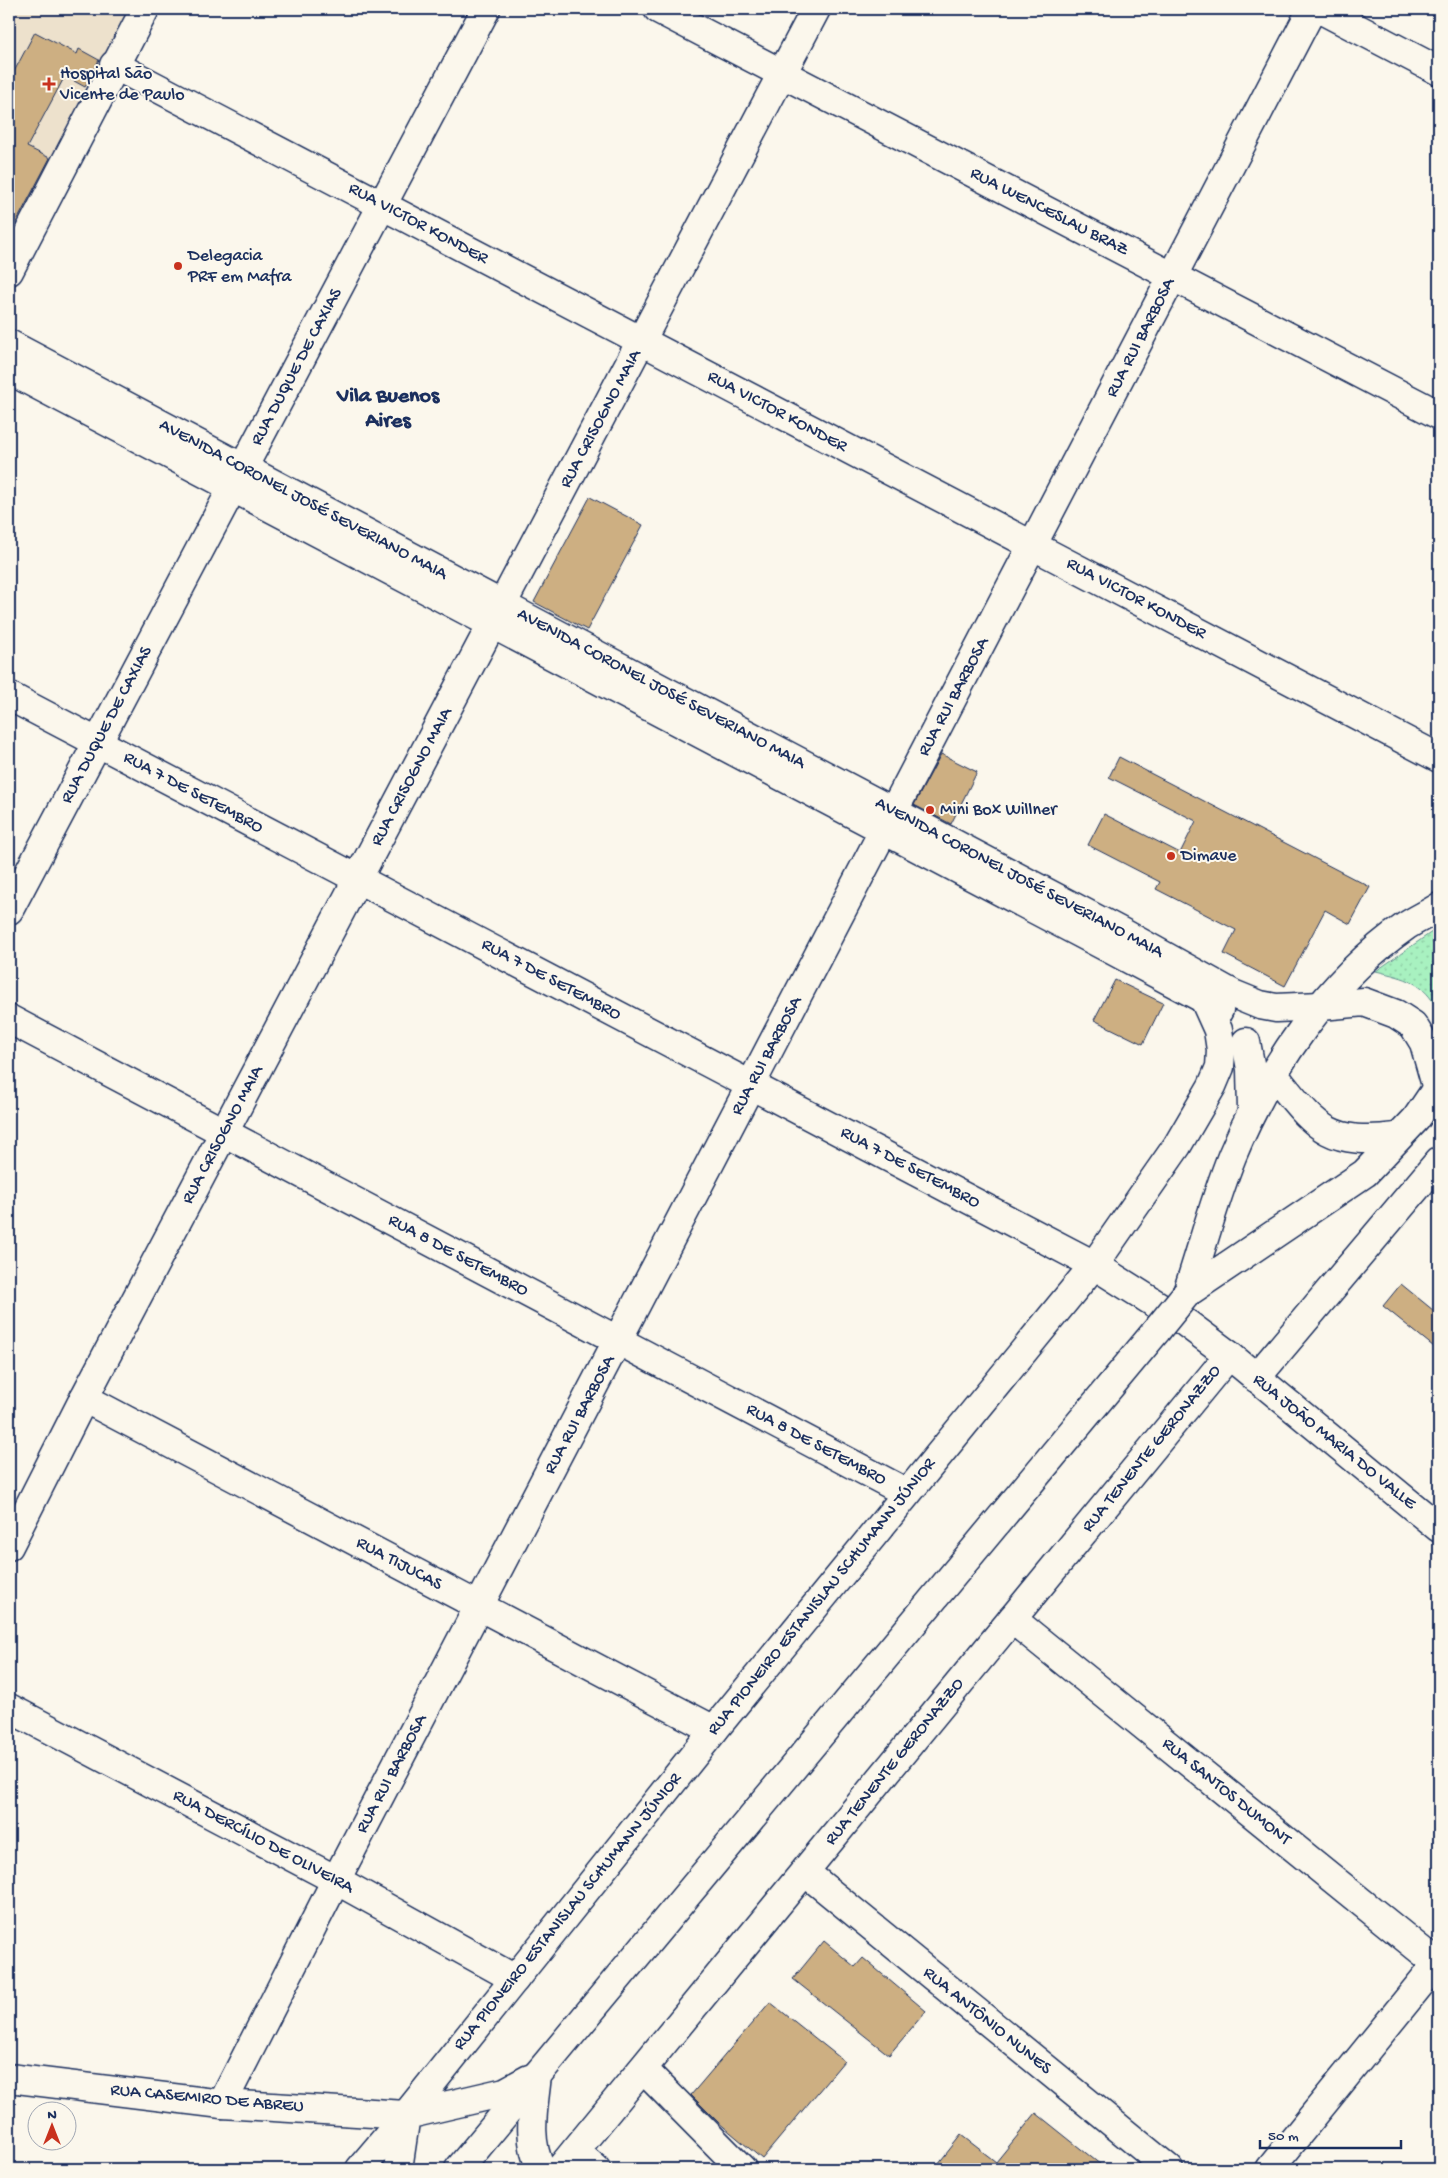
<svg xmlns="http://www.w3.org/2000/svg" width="1448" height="2178" font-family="'Gochi Hand',sans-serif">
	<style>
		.built { fill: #ede1cc }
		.grass { fill: url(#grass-dots); stroke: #62908f }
		.building { fill: #cdaf82; stroke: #1b2f5e }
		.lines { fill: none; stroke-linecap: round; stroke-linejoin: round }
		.minor-casing { stroke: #1b2f5e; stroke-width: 31 }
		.major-casing { stroke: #1b2f5e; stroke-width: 31 }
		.highway-casing { stroke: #1b2f5e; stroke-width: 31 }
		.minor { stroke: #fbf7ec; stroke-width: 28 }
		.major { stroke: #fbf7ec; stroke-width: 28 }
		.highway { stroke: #fbf7ec; stroke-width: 28 }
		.highway-bridge-casing { stroke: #1b2f5e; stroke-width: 31; stroke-linecap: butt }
		.highway-bridge { stroke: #fbf7ec; stroke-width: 28 }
		.poi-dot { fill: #c8321e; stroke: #fbf7ec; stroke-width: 2 }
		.labels { text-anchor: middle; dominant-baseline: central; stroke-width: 4; stroke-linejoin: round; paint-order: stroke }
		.poi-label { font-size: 18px; fill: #1b2f5e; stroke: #fbf7ec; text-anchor: start }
		.street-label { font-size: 18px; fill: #1b2f5e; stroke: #fbf7ec }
		.district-label { font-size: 22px; font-weight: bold; fill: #1b2f5e; stroke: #fbf7ec }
	</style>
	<defs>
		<pattern id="grass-dots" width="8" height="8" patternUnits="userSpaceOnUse" patternTransform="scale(1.25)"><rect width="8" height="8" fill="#a8f1c0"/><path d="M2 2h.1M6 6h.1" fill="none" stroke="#90cfa7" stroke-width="1.8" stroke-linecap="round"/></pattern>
	</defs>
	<rect width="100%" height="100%" fill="#fbf7ec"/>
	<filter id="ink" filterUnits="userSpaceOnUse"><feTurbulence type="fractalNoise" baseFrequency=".02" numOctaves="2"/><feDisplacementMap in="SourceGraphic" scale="10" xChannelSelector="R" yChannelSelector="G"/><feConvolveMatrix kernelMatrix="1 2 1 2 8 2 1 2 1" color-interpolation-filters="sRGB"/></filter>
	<g filter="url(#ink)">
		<!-- built -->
		<path class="built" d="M9,9H129L9,236Z"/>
		<!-- grass -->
		<path class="grass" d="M1439,927V1011C1422,981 1408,979 1376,971Z"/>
		<!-- building -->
		<g class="building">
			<path d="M35,32L77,54L79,49L99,60L85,87L65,76L27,147L50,158L9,236V81Z"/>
			<path d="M590,497L643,525L587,630L534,602Z"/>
			<path d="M941,754L977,772L951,824L914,805Z"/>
			<path d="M1119,757L1370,887L1350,924L1325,910L1285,986L1224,954L1236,930L1156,889L1160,882L1088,845L1104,814L1180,853L1196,821L1109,777Z"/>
			<path d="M1115,980L1163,1003L1143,1044L1094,1020Z"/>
			<path d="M1401,1284L1439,1315V1351L1383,1306Z"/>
			<path d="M824,1941L855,1967L863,1958L926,2011L889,2055L793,1979Z"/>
			<path d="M770,2002L844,2061L762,2159L718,2122L691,2095Z"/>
			<path d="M1036,2113L1106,2169H934L961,2135L996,2162Z"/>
		</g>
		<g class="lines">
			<defs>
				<g id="minor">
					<path d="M658,9L1439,415"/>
					<path d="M1320,9L1439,71"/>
					<path d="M114,65L1439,758"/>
					<path d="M9,271L145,9"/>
					<path d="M9,696L1094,1265L1186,1323L1229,1355L1439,1528"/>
					<path d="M9,910L486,9"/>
					<path d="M9,1019L907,1493"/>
					<path d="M1256,1378L1439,1161"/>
					<path d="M84,1398L714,1730"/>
					<path d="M9,1546L84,1398L816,9"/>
					<path d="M1012,1619L1439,1965"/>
					<path d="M9,1708L336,1880L515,1979"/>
					<path d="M805,1872L1169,2169"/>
					<path d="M643,2069L742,2169"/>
					<path d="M222,2104L336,1880L1312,9"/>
					<path d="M575,2151L596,2169"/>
					<path d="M360,2169L406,2115"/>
					<path d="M560,2169L1229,1355"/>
					<path d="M1270,2169L1439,1961"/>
				</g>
				<g id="major">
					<path d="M9,344L1123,933L1233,994L1260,1005L1276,1008L1321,1006"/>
					<path d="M9,370L1114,951L1204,999L1219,1010"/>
					<path d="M9,2078L222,2104L406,2115L714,1730L1094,1265L1177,1146L1212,1086L1220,1067L1221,1050L1218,1030L1204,999"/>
				</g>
				<g id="highway">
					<path d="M1321,1006L1364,1002L1396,1014L1413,1025L1424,1043L1437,1089"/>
					<path d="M1246,1042L1251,1069L1252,1111"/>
					<path d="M1273,1074C1316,1126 1325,1146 1397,1137"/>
					<path d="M1187,1293C1202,1248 1214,1201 1232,1156C1268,1069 1327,981 1406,926C1417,919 1428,914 1439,907"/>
					<path d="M1187,1293L1365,1173L1416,1119L1439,1085"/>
					<path d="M537,2075C534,2107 526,2138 541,2169"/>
					<path d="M398,2169L406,2115L505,2092L529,2079"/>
					<path d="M459,2169L1157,1330"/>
				</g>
			</defs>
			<!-- minor casing -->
			<use href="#minor" class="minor-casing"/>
			<!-- major casing -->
			<use href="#major" class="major-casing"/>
			<!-- highway casing -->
			<use href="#highway" class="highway-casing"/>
			<!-- minor -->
			<use href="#minor" class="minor"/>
			<!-- major -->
			<use href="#major" class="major"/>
			<!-- highway -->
			<use href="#highway" class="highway"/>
			<defs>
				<path id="highway-bridge" d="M1157,1330L1187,1293"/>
			</defs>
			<!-- highway-bridge casing -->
			<use href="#highway-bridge" class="highway-bridge-casing"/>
			<!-- highway-bridge -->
			<use href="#highway-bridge" class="highway-bridge"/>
		</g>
	</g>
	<!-- markers -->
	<g class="poi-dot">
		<path d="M46.5 76.5h5v5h5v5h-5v5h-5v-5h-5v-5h5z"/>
		<circle cx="178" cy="266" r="5"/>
		<circle cx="930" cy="810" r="5"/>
		<circle cx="1171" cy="856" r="5"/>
	</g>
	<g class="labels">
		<!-- poi labels -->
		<g class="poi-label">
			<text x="60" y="74">Hospital São<tspan x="60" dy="21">Vicente de Paulo</tspan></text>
			<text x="188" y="256">Delegacia<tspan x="188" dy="21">PRF em Mafra</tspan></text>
			<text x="940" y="810">Mini Box Willner</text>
			<text x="1181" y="856">Dimave</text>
		</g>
		<!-- street labels -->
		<g class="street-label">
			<text transform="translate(1049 212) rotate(27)">RUA WENCESLAU BRAZ</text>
			<text transform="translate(418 224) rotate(28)">RUA VICTOR KONDER</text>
			<text transform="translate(1141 338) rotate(-63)">RUA RUI BARBOSA</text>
			<text transform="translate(297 367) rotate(-62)">RUA DUQUE DE CAXIAS</text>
			<text transform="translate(777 412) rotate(28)">RUA VICTOR KONDER</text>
			<text transform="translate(601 419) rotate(-62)">RUA CRISOGNO MAIA</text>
			<text transform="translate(303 500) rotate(28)">AVENIDA CORONEL JOSÉ SEVERIANO MAIA</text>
			<text transform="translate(1136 599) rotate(28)">RUA VICTOR KONDER</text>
			<text transform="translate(661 689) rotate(28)">AVENIDA CORONEL JOSÉ SEVERIANO MAIA</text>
			<text transform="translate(954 697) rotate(-62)">RUA RUI BARBOSA</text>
			<text transform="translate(107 725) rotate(-62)">RUA DUQUE DE CAXIAS</text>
			<text transform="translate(412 777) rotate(-62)">RUA CRISOGNO MAIA</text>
			<text transform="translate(193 793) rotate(28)">RUA 7 DE SETEMBRO</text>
			<text transform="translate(1019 878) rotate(28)">AVENIDA CORONEL JOSÉ SEVERIANO MAIA</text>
			<text transform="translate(551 980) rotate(28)">RUA 7 DE SETEMBRO</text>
			<text transform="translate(767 1056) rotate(-62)">RUA RUI BARBOSA</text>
			<text transform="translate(223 1135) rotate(-62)">RUA CRISOGNO MAIA</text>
			<text transform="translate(910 1168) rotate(28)">RUA 7 DE SETEMBRO</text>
			<text transform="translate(458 1256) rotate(28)">RUA 8 DE SETEMBRO</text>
			<text transform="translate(580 1415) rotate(-62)">RUA RUI BARBOSA</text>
			<text transform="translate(1334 1442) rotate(39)">RUA JOÃO MARIA DO VALLE</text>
			<text transform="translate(816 1445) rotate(28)">RUA 8 DE SETEMBRO</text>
			<text transform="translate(1152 1449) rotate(-51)">RUA TENENTE GERONAZZO</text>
			<text transform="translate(399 1564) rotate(28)">RUA TIJUCAS</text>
			<text transform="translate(822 1597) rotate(-51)">RUA PIONEIRO ESTANISLAU SCHUMANN JÚNIOR</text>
			<text transform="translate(895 1762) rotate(-51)">RUA TENENTE GERONAZZO</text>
			<text transform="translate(392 1774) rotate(-62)">RUA RUI BARBOSA</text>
			<text transform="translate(1226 1792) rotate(39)">RUA SANTOS DUMONT</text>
			<text transform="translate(263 1842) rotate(28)">RUA DERCÍLIO DE OLIVEIRA</text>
			<text transform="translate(568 1912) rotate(-51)">RUA PIONEIRO ESTANISLAU SCHUMANN JÚNIOR</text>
			<text transform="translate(987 2021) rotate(39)">RUA ANTÔNIO NUNES</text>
			<text transform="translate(207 2099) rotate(5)">RUA CASEMIRO DE ABREU</text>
		</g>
		<!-- district labels -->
		<g class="district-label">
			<text x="388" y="397">Vila Buenos<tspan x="388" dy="25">Aires</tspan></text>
		</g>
	</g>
	<!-- margin -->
	<rect width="1448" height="2178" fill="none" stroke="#fbf7ec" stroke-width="30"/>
	<rect x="15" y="15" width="1418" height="2148" fill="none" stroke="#1b2f5e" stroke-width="2" filter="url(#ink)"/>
	<!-- north arrow -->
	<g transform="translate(52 2126)"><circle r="24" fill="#fbf7ec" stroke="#a1a7b3"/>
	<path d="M0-4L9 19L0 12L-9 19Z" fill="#c8321e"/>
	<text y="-8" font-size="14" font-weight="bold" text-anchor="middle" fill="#1b2f5e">N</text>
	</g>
	<!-- scale -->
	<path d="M1260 2140v8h141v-8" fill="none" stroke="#1b2f5e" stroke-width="2.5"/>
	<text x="1268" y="2140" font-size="15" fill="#1b2f5e" stroke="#fbf7ec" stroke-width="4" paint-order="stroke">50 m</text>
</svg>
